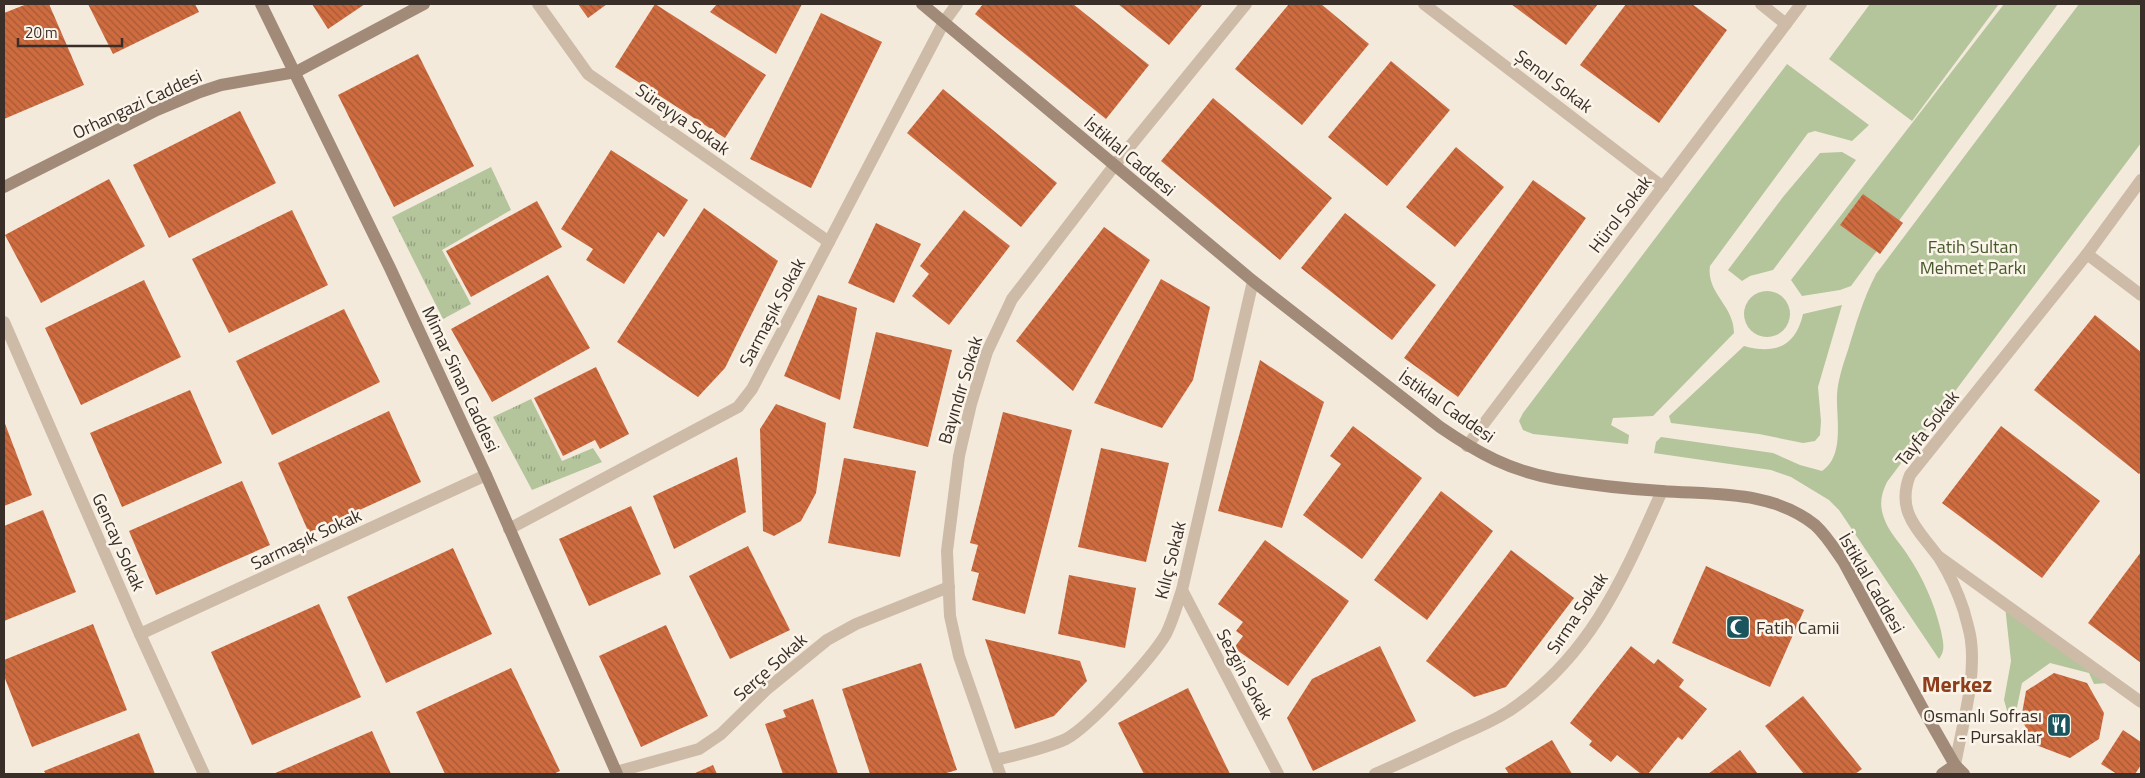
<svg xmlns="http://www.w3.org/2000/svg" width="2145" height="778" font-family="'Titillium Web',sans-serif">
	<style>
		.grass { fill: url(#grass-tufts) }
		.park { fill: #b4c49b }
		.building { fill: url(#building-back-hatch) }
		.lines { fill: none; stroke-linecap: round; stroke-linejoin: round }
		.lane { stroke: #cdbba7; stroke-width: 12 }
		.street { stroke: #cdbba7; stroke-width: 12 }
		.secondary { stroke: #a18a78; stroke-width: 12 }
		.labels { text-anchor: middle; dominant-baseline: central; stroke-width: 5; stroke-linejoin: round; paint-order: stroke }
		.street-label { font-size: 18px; fill: #392e28; stroke: #fbf4e9 }
		.park-label { font-size: 18px; fill: #45592a; stroke: #fbf4e9 }
		.poi-label { font-size: 18px; fill: #392e28; stroke: #fbf4e9; text-anchor: start }
		.district-label { font-size: 22px; font-weight: bold; fill: #8e3e1b; stroke: #fbf4e9 }
	</style>
	<defs>
		<pattern id="grass-tufts" width="24" height="20" patternUnits="userSpaceOnUse" patternTransform="scale(1.25)"><rect width="24" height="20" fill="#b4c49b"/><path d="M3 7l-1-3M5 7V3M7 7l1-3M15 17l-1-3M17 17v-4M19 17l1-3" fill="none" stroke="#93a07e"/></pattern>
		<pattern id="building-back-hatch" width="6" height="6" patternUnits="userSpaceOnUse" patternTransform="scale(1.25)"><rect width="6" height="6" fill="#ce6c40"/><path d="M-1 5l2 2M0 0l6 6M5-1l2 2" fill="none" stroke="#a85936"/></pattern>
	</defs>
	<rect width="100%" height="100%" fill="#f4eadc"/>
	<!-- grass -->
	<g class="grass">
		<path d="M491,167L511,210L442,250L471,304L443,319L392,217Z"/>
		<path d="M531,399L562,461L593,448L602,462L532,490L493,417Z"/>
	</g>
	<!-- park -->
	<g class="park">
		<path d="M1870,4H1999L1912,121L1829,59Z"/>
		<path d="M2004,4H2058L1851,286L1840,290L1802,296L1791,280Z"/>
		<path d="M2079,4H2141V143L1887,482C1881,494 1879,505 1884,518C1888,531 1900,543 1907,554C1923,578 1934,602 1941,631C1943,642 1946,650 1939,659L1839,510L1829,500L1791,477L1771,470L1654,453L1656,442L1661,437L1773,453L1800,465L1822,471C1845,456 1836,418 1837,395C1838,379 1843,365 1848,350C1856,324 1863,299 1876,274Z"/>
		<path d="M1787,64L1869,125L1852,141L1815,131L1808,133L1710,266C1706,293 1734,305 1734,333L1653,416L1613,418L1611,425L1629,435L1628,444L1533,434L1523,430L1519,421L1523,413Z"/>
		<path d="M1842,152L1856,160L1773,270L1750,276L1742,281L1728,270L1783,197L1820,153Z"/>
		<circle cx="1767" cy="314" r="23"/>
		<path d="M1842,305L1818,387L1821,421L1820,435L1815,441L1803,443L1759,434L1671,423L1669,416L1744,346C1775,355 1796,346 1803,314Z"/>
		<path d="M2005,606L2108,683L2094,684L2089,673L2050,663L2022,683L2016,712L2008,714L2004,700L2011,661Z"/>
	</g>
	<!-- building -->
	<g class="building">
		<path d="M27,4H49L84,85L4,119V13Z"/>
		<path d="M88,4H195L199,12L113,54Z"/>
		<path d="M312,4H365L328,29Z"/>
		<path d="M578,4H607L588,18Z"/>
		<path d="M655,4L766,75L725,138L615,67Z"/>
		<path d="M717,4H802L776,54L710,12Z"/>
		<path d="M983,4H1073L1149,65L1106,119L975,14Z"/>
		<path d="M1118,4H1203L1169,45Z"/>
		<path d="M1289,4H1321L1369,44L1302,125L1235,69Z"/>
		<path d="M1511,4H1598L1566,45Z"/>
		<path d="M1626,4H1692L1727,30L1659,123L1580,65Z"/>
		<path d="M821,13L882,42L811,188L750,159Z"/>
		<path d="M418,54L474,166L394,207L338,95Z"/>
		<path d="M1391,61L1450,110L1387,186L1328,137Z"/>
		<path d="M943,89L1057,183L1021,227L907,133Z"/>
		<path d="M1213,98L1332,198L1280,260L1161,161Z"/>
		<path d="M240,111L276,183L169,238L133,165Z"/>
		<path d="M1456,147L1504,187L1455,247L1406,207Z"/>
		<path d="M611,150L688,200L664,237L658,232L624,284L586,260L593,249L561,229Z"/>
		<path d="M109,179L145,246L41,303L5,235Z"/>
		<path d="M1533,180L1586,218L1458,397L1404,358Z"/>
		<path d="M1863,194L1903,223L1880,254L1840,225Z"/>
		<path d="M537,201L562,247L471,297L446,251Z"/>
		<path d="M704,208L778,261L725,368L698,397L617,342Z"/>
		<path d="M292,210L328,285L229,333L192,259Z"/>
		<path d="M964,210L1010,246L949,325L912,296L929,274L920,266Z"/>
		<path d="M1345,213L1436,285L1392,340L1301,268Z"/>
		<path d="M876,223L921,244L894,303L848,283Z"/>
		<path d="M1104,227L1150,260L1073,391L1016,341Z"/>
		<path d="M548,275L590,348L492,402L451,329Z"/>
		<path d="M1161,279L1210,307L1193,380L1162,428L1094,403Z"/>
		<path d="M144,280L181,357L81,405L45,328Z"/>
		<path d="M818,295L857,308L840,400L784,376Z"/>
		<path d="M344,309L380,382L272,435L236,361Z"/>
		<path d="M2095,315L2141,352V472L2139,474L2034,390Z"/>
		<path d="M876,332L952,350L928,447L853,428Z"/>
		<path d="M1260,360L1324,402L1282,528L1218,511Z"/>
		<path d="M596,367L629,434L600,449L595,440L563,456L534,398Z"/>
		<path d="M190,390L222,463L122,507L90,433Z"/>
		<path d="M776,404L826,423L816,493L801,521L774,536L763,531L760,429Z"/>
		<path d="M389,411L421,482L309,533L278,463Z"/>
		<path d="M1003,412L1072,430L1025,614L972,600L979,573L971,571L978,545L970,543Z"/>
		<path d="M4,421L32,495L4,506Z"/>
		<path d="M1353,426L1422,478L1362,559L1303,515L1341,464L1330,456Z"/>
		<path d="M2001,426L2100,501L2042,578L1942,503Z"/>
		<path d="M1101,448L1169,463L1146,562L1078,547Z"/>
		<path d="M737,457L746,512L674,549L653,496Z"/>
		<path d="M844,458L916,471L900,557L828,543Z"/>
		<path d="M242,481L270,545L156,595L129,531Z"/>
		<path d="M1441,491L1493,531L1427,620L1374,580Z"/>
		<path d="M631,506L661,574L589,606L559,539Z"/>
		<path d="M43,510L76,592L4,621V526Z"/>
		<path d="M1265,540L1349,601L1288,686L1234,648L1243,636L1236,631L1243,622L1218,604Z"/>
		<path d="M748,546L790,630L730,659L689,576Z"/>
		<path d="M453,548L492,634L386,683L347,597Z"/>
		<path d="M1511,550L1574,598L1506,687L1474,697L1426,661Z"/>
		<path d="M2141,552V663L2088,623Z"/>
		<path d="M1706,566L1804,610L1770,687L1672,643Z"/>
		<path d="M1069,575L1136,588L1125,648L1058,634Z"/>
		<path d="M319,604L361,697L252,745L211,652Z"/>
		<path d="M93,624L127,710L32,747L4,676V660Z"/>
		<path d="M666,625L708,716L641,747L599,656Z"/>
		<path d="M985,639L1080,661L1087,681L1054,716L1015,729Z"/>
		<path d="M1380,646L1416,721L1313,771L1287,718L1312,679Z"/>
		<path d="M1631,646L1654,664L1658,659L1684,680L1679,687L1707,709L1682,740L1678,737L1648,774H1641L1617,755L1611,762L1589,745L1592,741L1570,723Z"/>
		<path d="M921,663L957,770L943,774H870L842,689Z"/>
		<path d="M511,668L560,771L553,774H445L416,712Z"/>
		<path d="M2054,673L2087,683L2104,713L2099,739L2070,758L2036,745L2021,719L2026,691Z"/>
		<path d="M1188,688L1230,774H1144L1118,723Z"/>
		<path d="M1803,696L1862,769L1855,774H1804L1765,726Z"/>
		<path d="M813,699L838,774H783L765,724L786,717L783,710Z"/>
		<path d="M2123,730L2141,742V765L2135,774H2117L2101,764Z"/>
		<path d="M372,731L391,774H273Z"/>
		<path d="M139,733L155,774H46L44,771Z"/>
		<path d="M1552,740L1572,774H1509L1505,768Z"/>
		<path d="M1740,750L1758,774H1708Z"/>
		<path d="M713,765L717,774H693Z"/>
	</g>
	<g class="lines">
		<!-- lane -->
		<path class="lane" d="M1938,556L2141,702"/>
		<!-- street -->
		<g class="street">
			<path d="M538,4L588,74L829,242"/>
			<path d="M1424,4L1663,187"/>
			<path d="M1761,4L1786,24"/>
			<path d="M2087,254L2141,295"/>
			<path d="M4,322L140,634L204,774"/>
			<path d="M1467,446L1801,4"/>
			<path d="M509,529L738,407L752,389L944,22L957,4"/>
			<path d="M1182,590L1278,774"/>
			<path d="M140,634L486,475"/>
			<path d="M996,760C1019,754 1044,749 1066,739C1090,726 1152,658 1166,634C1173,620 1177,605 1182,590L1253,281"/>
			<path d="M1955,765C1962,726 1976,680 1971,641C1970,631 1966,620 1964,611C1958,593 1950,575 1940,559C1920,531 1895,513 1910,475L2087,254L2141,180"/>
			<path d="M616,772L699,749L721,734L767,689L827,640L856,624L949,587"/>
			<path d="M1000,774L959,656L950,616L947,551L959,456L971,404L987,352L1012,299L1114,166L1246,4"/>
			<path d="M1375,774C1403,762 1431,749 1458,736C1475,729 1493,721 1509,711C1591,656 1623,578 1662,491"/>
		</g>
		<!-- secondary -->
		<g class="secondary">
			<path d="M261,4L390,268L486,475L617,774"/>
			<path d="M922,4L1253,281L1440,427C1478,453 1510,471 1556,479C1591,485 1627,489 1662,491C1713,495 1772,490 1815,525C1826,535 1834,548 1843,561L1923,709L1955,765L1964,774"/>
			<path d="M4,187L157,110L200,92L221,85L296,72L424,4"/>
			<path d="M1942,774L1955,765"/>
		</g>
	</g>
	<!-- icons -->
	<defs>
		<symbol id="mosque-square" viewBox="-11 -11 22 22"><rect x="-9" y="-9" width="18" height="18" rx="4" fill="#1a555e" stroke="#fbf4e9"/><path d="M3.5-4.9A6 6 0 1 0 3.5 4.9A5 5 0 1 1 3.5-4.9Z" fill="#fff"/></symbol>
		<symbol id="restaurant-square" viewBox="-11 -11 22 22"><rect x="-9" y="-9" width="18" height="18" rx="4" fill="#1a555e" stroke="#fbf4e9"/><path d="M-5-6h1v4h1v-4h1v4h1v-4h1v5L-1.5 .5V6h-2V.5L-5-1ZM5-6V6H3V1.5H1.5Q1.5-4 5-6Z" fill="#fff"/></symbol>
	</defs>
	<g fill-rule="evenodd">
		<use href="#mosque-square" x="1724" y="613" width="28" height="28"/>
		<use href="#restaurant-square" x="2045" y="711" width="28" height="28"/>
	</g>
	<g class="labels">
		<!-- street labels -->
		<g class="street-label">
			<text transform="translate(1554 81) rotate(37)">Şenol Sokak</text>
			<text transform="translate(137 104) rotate(-25)">Orhangazi Caddesi</text>
			<text transform="translate(683 119) rotate(35)">Süreyya Sokak</text>
			<text transform="translate(1130 156) rotate(40)">İstiklal Caddesi</text>
			<text transform="translate(1620 214) rotate(-53)">Hürol Sokak</text>
			<text transform="translate(772 312) rotate(-62)">Sarmaşık Sokak</text>
			<text transform="translate(461 379) rotate(65)">Mimar Sinan Caddesi</text>
			<text transform="translate(960 390) rotate(-73)">Bayındır Sokak</text>
			<text transform="translate(1447 406) rotate(35)">İstiklal Caddesi</text>
			<text transform="translate(1927 428) rotate(-52)">Tayfa Sokak</text>
			<text transform="translate(306 539) rotate(-25)">Sarmaşık Sokak</text>
			<text transform="translate(119 542) rotate(66)">Gencay Sokak</text>
			<text transform="translate(1170 560) rotate(-76)">Kılıç Sokak</text>
			<text transform="translate(1872 583) rotate(60)">İstiklal Caddesi</text>
			<text transform="translate(1577 613) rotate(-56)">Sırma Sokak</text>
			<text transform="translate(770 667) rotate(-42)">Serçe Sokak</text>
			<text transform="translate(1245 674) rotate(62)">Sezgin Sokak</text>
		</g>
		<!-- park labels -->
		<g class="park-label">
			<text x="1973" y="246">Fatih Sultan<tspan x="1973" dy="21">Mehmet Parkı</tspan></text>
		</g>
		<!-- poi labels -->
		<g class="poi-label">
			<text x="1756" y="627">Fatih Camii</text>
			<text x="2042" y="715" text-anchor="end">Osmanlı Sofrası<tspan x="2042" dy="21">- Pursaklar</tspan></text>
		</g>
		<!-- district labels -->
		<g class="district-label">
			<text x="1957" y="684">Merkez</text>
		</g>
	</g>
	<!-- border -->
	<rect width="2145" height="778" fill="none" stroke="#392e28" stroke-width="10"/>
	<!-- scale -->
	<path d="M18 38v8h104v-8" fill="none" stroke="#392e28" stroke-width="2.5"/>
	<text x="25" y="38" font-size="15" fill="#392e28" stroke="#fbf4e9" stroke-width="4" paint-order="stroke">20 m</text>
</svg>
